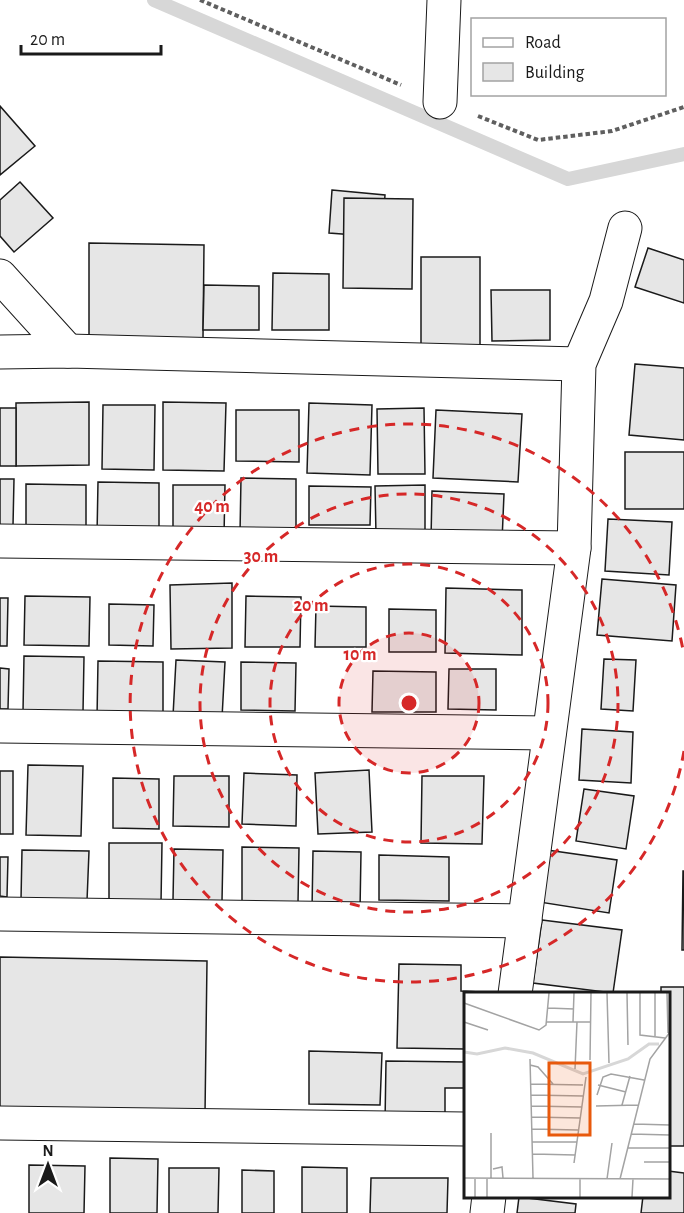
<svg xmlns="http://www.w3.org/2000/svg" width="684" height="1213" font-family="'Alegreya Sans',sans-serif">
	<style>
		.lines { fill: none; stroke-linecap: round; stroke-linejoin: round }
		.stream { stroke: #d7d7d7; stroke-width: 14 }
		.building { fill: #e6e6e6; stroke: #1a1a1a; stroke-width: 1.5 }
		.minor-casing { stroke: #1a1a1a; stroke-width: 35 }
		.path { stroke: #5f5f5f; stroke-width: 4; stroke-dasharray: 4.5 3; stroke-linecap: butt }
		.minor { stroke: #fff; stroke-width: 33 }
		.ring { fill: none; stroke: #d62828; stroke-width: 3; stroke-dasharray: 10 8 }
		.inset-river { fill: none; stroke: #d7d7d7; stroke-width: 3 }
		.inset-road { fill: none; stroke: #a3a3a3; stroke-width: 1.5 }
		.view { fill: #e8590c; fill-opacity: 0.15; stroke: #e8590c; stroke-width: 3 }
		.inset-edge { fill: none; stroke: #1a1a1a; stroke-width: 3 }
		.centre { fill: #d62828; stroke: #fff; stroke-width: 3 }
		.ring-label { font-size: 18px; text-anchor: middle; font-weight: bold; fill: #d62828; stroke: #fff; stroke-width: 4.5; stroke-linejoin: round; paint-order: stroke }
	</style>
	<rect width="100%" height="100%" fill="#fff"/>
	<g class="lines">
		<!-- stream -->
		<path class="stream" d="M154,0L568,179L684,154"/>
	</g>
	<!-- building -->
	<g class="building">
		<path d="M0,106L35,146L0,175Z"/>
		<path d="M20,182L53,218L14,252L0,236V200Z"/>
		<path d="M332,190L385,195L382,237L329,233Z"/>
		<path d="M344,198L413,199L412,289L343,288Z"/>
		<path d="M89,243L204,245L203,338L89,337Z"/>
		<path d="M648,248L684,260V303L635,287Z"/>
		<rect x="421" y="257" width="59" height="89"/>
		<path d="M273,273L329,274V330H272Z"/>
		<path d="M204,285L259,286V330H203Z"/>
		<path d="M491,290H550V340L492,341Z"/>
		<path d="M635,364L684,368V440L629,435Z"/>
		<path d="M89,402V465L16,466V403Z"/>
		<path d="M163,402L226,403L224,471L163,470Z"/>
		<path d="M309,403L372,405L370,475L307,473Z"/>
		<path d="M103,405H155L154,470L102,469Z"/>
		<rect x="0" y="408" width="16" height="58"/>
		<path d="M424,408L425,474H378L377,409Z"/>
		<path d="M236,410H299V462L236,461Z"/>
		<path d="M436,410L522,414L518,482L433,478Z"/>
		<rect x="625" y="452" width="59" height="57"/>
		<path d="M241,478L296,479V535L240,534Z"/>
		<path d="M0,479H14L13,526H0Z"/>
		<path d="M98,482L159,483V536L97,535Z"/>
		<path d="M26,484L86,485V532L26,531Z"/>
		<path d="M173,485H225L224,536L173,535Z"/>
		<path d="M425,485V535H376L375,486Z"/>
		<path d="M309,486L371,487L370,525H309Z"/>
		<path d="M432,491L504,494L502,541L431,539Z"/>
		<path d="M608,519L672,522L669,575L605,571Z"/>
		<path d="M602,579L676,585L672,641L597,635Z"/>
		<path d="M232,583V648L171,649L170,585Z"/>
		<path d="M446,588L522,590V655L445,653Z"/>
		<path d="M25,596L90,597L89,646L24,645Z"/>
		<path d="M246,596L301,597L300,647H245Z"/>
		<path d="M0,598H8L7,646H0Z"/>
		<path d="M109,604L154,605L153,646L109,645Z"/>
		<path d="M316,606L366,607V647H315Z"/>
		<path d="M389,609L436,610V652H389Z"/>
		<path d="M24,656L84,657L83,712H23Z"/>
		<path d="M604,659L636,660L633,711L601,709Z"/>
		<path d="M176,660L225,662L222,718L173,716Z"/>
		<path d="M98,661L163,662V718H97Z"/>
		<path d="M241,662L296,663L295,711L241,710Z"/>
		<path d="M0,668L9,669L8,709H0Z"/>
		<path d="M449,669H496V710L448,709Z"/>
		<path d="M373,671L436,672V712H372Z"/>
		<path d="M582,729L633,732L631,783L579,780Z"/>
		<path d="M28,765L83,766L81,836L26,835Z"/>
		<path d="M369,770L372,832L318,834L315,773Z"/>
		<rect x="0" y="771" width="13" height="63"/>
		<path d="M244,773L297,775L296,826L242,824Z"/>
		<path d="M174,776H229V827L173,826Z"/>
		<path d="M422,776H484L482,844L421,843Z"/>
		<path d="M113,778L159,779V829L113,828Z"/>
		<path d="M584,789L634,796L626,849L576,841Z"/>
		<path d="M109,843H162L161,903H109Z"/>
		<path d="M242,847L299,848L298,903L242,901Z"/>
		<path d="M174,849L223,850L222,901L173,900Z"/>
		<path d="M22,850L89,851L87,901L21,900Z"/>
		<path d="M547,850L617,860L609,913L539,902Z"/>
		<path d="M313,851L361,852L360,910H312Z"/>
		<path d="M379,855L449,857V901L379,900Z"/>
		<path d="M0,857H8L7,897L0,896Z"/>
		<path d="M683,871H684V950H682Z"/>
		<path d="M542,920L622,930L613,993L533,983Z"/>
		<path d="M0,957L207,961L205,1114L0,1110Z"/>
		<path d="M399,964L461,965V991L480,992V994H465V1049L397,1048Z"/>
		<path d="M661,987H684V1146H668V994H661Z"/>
		<path d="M309,1051L382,1053L380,1105L309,1104Z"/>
		<path d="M386,1061L465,1062V1088H445V1124L385,1123Z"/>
		<path d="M110,1158L158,1159L157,1213H110Z"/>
		<path d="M29,1165L85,1166L84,1213H29Z"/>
		<path d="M302,1167L347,1168V1213H302Z"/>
		<path d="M169,1168H219L218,1213H169Z"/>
		<path d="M242,1170L274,1171V1213H242Z"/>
		<path d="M668,1171L684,1173V1213H641L643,1196H668Z"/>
		<path d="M371,1178H448L447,1213H370Z"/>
		<path d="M519,1197L576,1204L575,1213H517Z"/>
	</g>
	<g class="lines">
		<defs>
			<g id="minor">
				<path d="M440,102L444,0"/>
				<path d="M0,276L68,351"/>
				<path d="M0,352L68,351L579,364"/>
				<path d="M0,541L574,548"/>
				<path d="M0,726L549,733"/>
				<path d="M0,914L525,921"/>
				<path d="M515,994L574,548L579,364L606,301L625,228"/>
				<path d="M0,1123L465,1129"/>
				<path d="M487,1213L489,1196"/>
			</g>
		</defs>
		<!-- minor casing -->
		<use href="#minor" class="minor-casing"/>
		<!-- path -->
		<g class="path">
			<path d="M200,0L401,85"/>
			<path d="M478,116L538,140L612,131L684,107"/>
		</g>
		<!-- minor -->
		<use href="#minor" class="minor"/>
	</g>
	<!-- distance rings -->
	<circle cx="409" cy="703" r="70" fill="#d62828" fill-opacity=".12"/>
	<g class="ring">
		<circle cx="409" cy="703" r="70"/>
		<circle cx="409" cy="703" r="139"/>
		<circle cx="409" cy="703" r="209"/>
		<path d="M684 751A279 279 0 1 1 684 655"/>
	</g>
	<!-- overview -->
	<g transform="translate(464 992)">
		<rect width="206" height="206" fill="#fff"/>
		<path class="inset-river" d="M0,60L13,62L41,56L69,61L119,82L164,67L185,52H195"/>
		<path class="inset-road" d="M143,1L145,71M163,1L164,53M176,1V43L201,46M191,1V44M203,1L204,41M0,11L75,38L82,33L85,1M84,16L110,17M0,30L24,38M83,30H126M109,30L110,1M66,67L69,186M126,68L127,1M66,73L74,75L89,92M111,77L113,30M66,92L119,93M134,93L162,100M67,103L119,104M133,103L139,85L147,82L180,88M158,113L166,84M67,114L118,115M132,114L174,113M68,125L116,126M170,132L206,133M68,137L114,138M27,141V186M167,142L206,143M68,150H113M164,156H206M69,162L111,163M180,170H206M110,171L122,85M29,177L38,175L39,186M0,186L206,187M11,186V205M116,186V205M143,187L148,151M156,187L186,67L206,40M23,205V186M168,205L169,187"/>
		<path class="view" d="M85,71H126V143H85Z"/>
		<rect width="206" height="206" class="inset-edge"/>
	</g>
	<circle cx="409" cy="703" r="9" class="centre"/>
	<g class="ring-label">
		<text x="212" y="512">40 m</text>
		<text x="261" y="562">30 m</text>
		<text x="311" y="611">20 m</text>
		<text x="360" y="660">10 m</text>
	</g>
	<!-- legend -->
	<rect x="471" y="18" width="195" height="78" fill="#ffffff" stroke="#a3a3a3" stroke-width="1.5"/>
	<rect x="483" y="38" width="30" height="9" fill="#ffffff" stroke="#a3a3a3" stroke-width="1.5"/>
	<text x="525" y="48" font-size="18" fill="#1a1a1a">Road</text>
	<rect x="483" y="63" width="30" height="18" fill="#e6e6e6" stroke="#a3a3a3" stroke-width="1.5"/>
	<text x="525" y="78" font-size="18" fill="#1a1a1a">Building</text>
	<!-- north arrow -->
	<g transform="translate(48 1165)" stroke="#ffffff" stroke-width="4.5" paint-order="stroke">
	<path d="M0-4.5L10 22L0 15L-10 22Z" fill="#1a1a1a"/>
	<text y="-9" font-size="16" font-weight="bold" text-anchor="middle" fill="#1a1a1a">N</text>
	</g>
	<!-- scale -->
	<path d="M21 45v9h140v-9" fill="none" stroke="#1a1a1a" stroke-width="3"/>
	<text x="30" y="45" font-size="18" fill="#1a1a1a" stroke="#ffffff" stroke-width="4.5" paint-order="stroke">20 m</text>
</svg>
